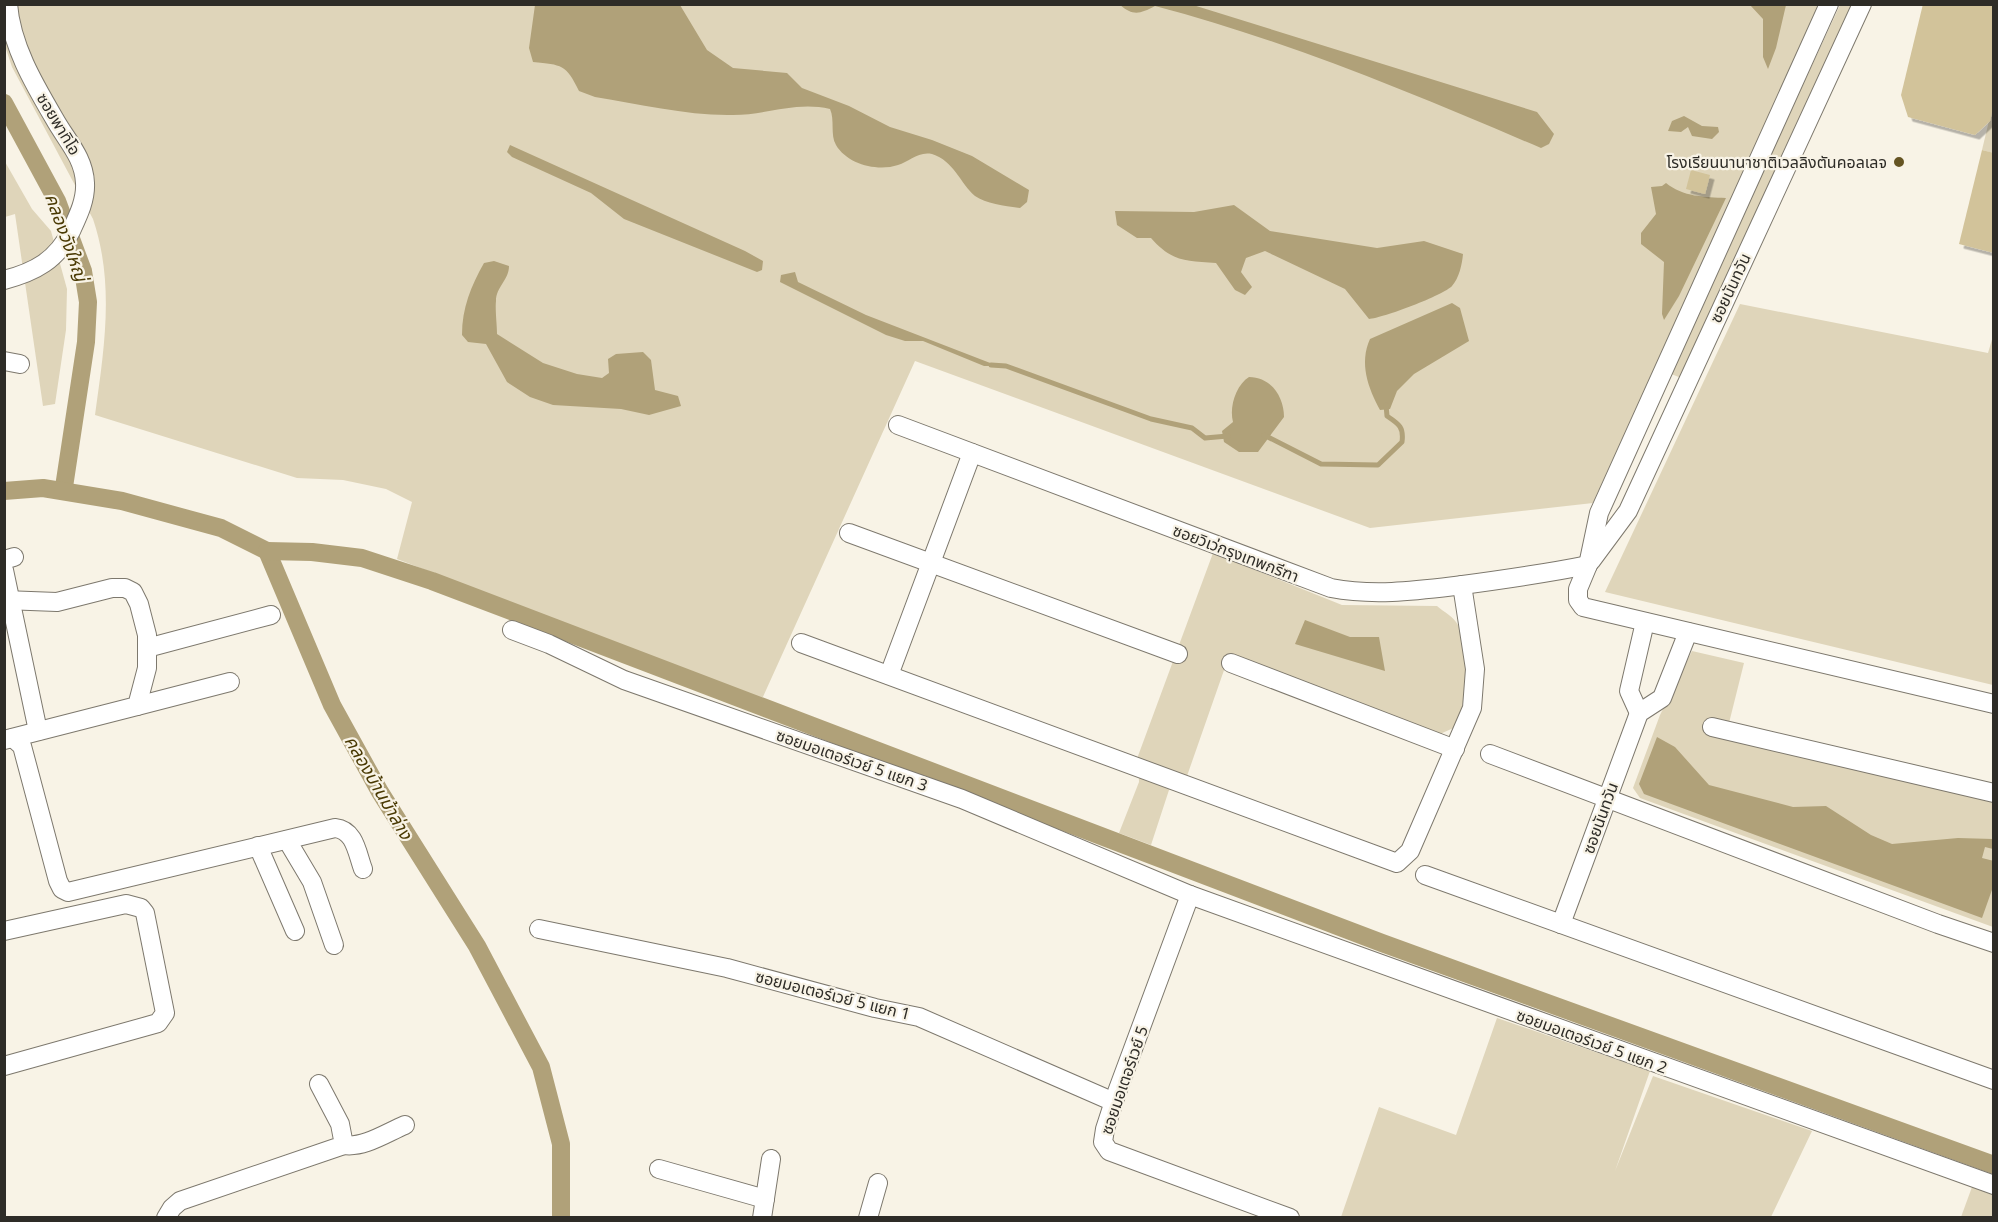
<svg xmlns="http://www.w3.org/2000/svg" width="1998" height="1222" font-family="'Noto Sans','Noto Sans Thai',sans-serif">
	<style>
		.green { fill: #dfd5ba }
		.water { fill: #b0a179 }
		.lines { fill: none; stroke-linecap: round; stroke-linejoin: round }
		.stream { stroke: #b0a179; stroke-width: 5 }
		.canal { stroke: #b0a179; stroke-width: 18 }
		.building { fill: #d2c39a; filter: url(#shadow) }
		.minor-casing { stroke: #7d786d; stroke-width: 20 }
		.minor { stroke: #fff; stroke-width: 18 }
		.poi-dot { fill: #655422; stroke: #f8f3e6; stroke-width: 2 }
		.labels { text-anchor: middle; dominant-baseline: central; stroke-width: 4.5; stroke-linejoin: round; paint-order: stroke }
		.street-label { font-size: 16px; fill: #2e2c27; stroke: #f8f3e6 }
		.poi-label { font-size: 16px; fill: #2e2c27; stroke: #f8f3e6; text-anchor: end }
		.water-label { font-size: 18px; font-style: italic; fill: #493903; stroke: #f8f3e6 }
	</style>
	<defs>
		<filter id="shadow"><feDropShadow dx="4.5" dy="4.5" stdDeviation="0" flood-color="#0004"/></filter>
	</defs>
	<rect width="100%" height="100%" fill="#f8f3e6"/>
	<!-- green -->
	<g class="green">
		<path d="M4,5H1820L1593,503L1370,528L915,361L762,699L397,559L412,502L386,489L343,480L297,478L95,415C104,350 115,284 93,219L12,67L5,46Z"/>
		<path d="M1840,5H1855L1681,378L1669,373Z"/>
		<path d="M1993,104V153L1982,150Z"/>
		<path d="M4,160L32,209L51,231L67,289L66,330L55,404L43,406L15,214L5,217Z"/>
		<path d="M1740,304L1988,353L1993,336V685L1605,592Z"/>
		<path d="M1213,553L1342,605L1437,606C1444,612 1454,617 1458,625C1472,651 1465,699 1458,726L1440,734L1230,653L1187,776L1169,790L1151,845L1119,833L1139,782L1138,756Z"/>
		<path d="M1692,651L1744,663L1726,735L1993,800V927L1640,798L1633,788L1660,715Z"/>
		<path d="M1497,1018L1650,1071L1615,1171L1653,1076L1812,1131L1771,1217H1341L1379,1107L1456,1135Z"/>
		<path d="M1972,1187L1993,1195V1217H1961Z"/>
	</g>
	<!-- water -->
	<g class="water">
		<path d="M535,5H680L707,50L733,68L787,73L802,88L849,106L890,127L932,140L972,156L1029,190L1027,202L1020,208C1007,206 986,204 975,196C960,183 954,161 932,154C918,151 909,162 898,165C877,172 847,164 836,145C830,135 835,120 830,109C796,101 767,115 733,115C688,116 640,104 595,97L579,91C566,64 562,65 533,62L529,48Z"/>
		<path d="M1193,5L1537,112L1554,134L1549,144L1541,148C1414,94 1288,41 1155,6C1140,14 1133,16 1120,5Z"/>
		<path d="M1750,5H1786L1776,48L1768,69L1763,57V19Z"/>
		<path d="M1684,116L1702,126L1718,127L1719,132L1712,139L1692,136L1688,127L1681,132L1668,131L1672,121Z"/>
		<path d="M510,145L745,251L763,261L762,270L757,272L624,219L591,193L512,157L507,152Z"/>
		<path d="M1666,183C1683,197 1705,197 1726,198L1679,296L1664,320L1662,314L1664,262L1641,244V233L1656,214L1651,187L1662,186Z"/>
		<path d="M1234,205L1270,231L1377,248L1424,241L1463,254C1462,265 1459,278 1452,286C1444,295 1383,318 1369,319L1345,289L1265,251L1246,258L1241,272L1252,287L1245,295L1235,290L1216,263C1186,261 1172,262 1151,238H1137L1117,225L1115,211L1194,212Z"/>
		<path d="M494,261L509,266C509,280 496,287 496,301C495,309 497,325 497,334L543,363L577,374L602,378L609,373L608,359L616,354L643,352L651,360L655,390L678,396L681,406L649,415L621,409L553,405L530,397L507,382L486,344L468,342L462,335C462,308 471,286 484,263Z"/>
		<path d="M795,272L798,282L866,315L998,366H984L923,341H905L886,335L780,282L781,275Z"/>
		<path d="M1452,303L1460,308L1469,341L1414,374L1397,391L1390,409L1380,410C1368,388 1359,363 1370,339Z"/>
		<path d="M1249,377C1271,377 1284,397 1284,417L1258,452H1239L1224,442L1222,431L1233,422C1229,407 1236,385 1249,377Z"/>
		<path d="M1305,620L1350,637H1379L1385,671L1295,644Z"/>
		<path d="M1657,737L1675,747L1709,785L1793,807L1826,806L1871,835L1892,844L1958,838L1993,839V849L1985,847L1982,858L1994,861L1993,887L1982,918L1644,794L1639,784Z"/>
	</g>
	<g class="lines">
		<!-- stream -->
		<g class="stream">
			<path d="M991,365L1006,366L1151,419L1192,428L1205,438L1228,436"/>
			<path d="M1264,435L1321,464L1378,465L1402,442C1404,427 1399,424 1387,416L1386,405"/>
		</g>
		<!-- canal -->
		<g class="canal">
			<path d="M4,103L57,201L83,271L88,302L86,342L64,487"/>
			<path d="M4,491L43,488L122,501L221,528L267,551L332,705L380,792L477,946L541,1067L561,1144V1218"/>
			<path d="M267,551L312,552L362,558L432,581L1382,943L1994,1165"/>
		</g>
	</g>
	<!-- building -->
	<g class="building">
		<path d="M1923,4H1994V104L1990,121L1975,135L1908,117L1901,95Z"/>
		<path d="M1982,150L1994,153V253L1959,244Z"/>
		<path d="M1691,170L1710,175L1705,194L1686,189Z"/>
	</g>
	<g class="lines">
		<defs>
			<g id="minor">
				<path d="M1829,4L1599,513L1588,565L1578,589V600L1583,607L1994,704"/>
				<path d="M4,280C35,272 57,260 71,231C78,216 86,200 85,183C84,157 66,140 54,118C34,84 11,45 8,4"/>
				<path d="M4,361L20,364"/>
				<path d="M898,425L1331,588C1373,596 1413,591 1455,586C1500,580 1544,574 1588,565"/>
				<path d="M849,533L1178,654"/>
				<path d="M4,560L14,557"/>
				<path d="M1591,561L1628,511L1862,4"/>
				<path d="M4,570L38,731"/>
				<path d="M4,600L57,602L112,588H125L133,592L139,604L147,635V648"/>
				<path d="M512,630L549,644L624,680L962,799L1190,895L1994,1185"/>
				<path d="M801,643L1397,863L1410,851L1472,708L1475,669L1462,585"/>
				<path d="M1231,663L1455,749"/>
				<path d="M889,675L972,453"/>
				<path d="M137,706L230,682"/>
				<path d="M1639,713L1629,691L1645,622"/>
				<path d="M1712,727L1994,793"/>
				<path d="M13,738L22,746L58,881L62,889L68,892L335,828C355,830 357,853 363,869"/>
				<path d="M4,740L137,706L147,668V648L271,615"/>
				<path d="M1490,754L1938,924L1994,943"/>
				<path d="M287,840L312,882L334,945"/>
				<path d="M258,846L295,931"/>
				<path d="M1425,875L1994,1080"/>
				<path d="M1190,895L1117,1092L1105,1129L1103,1142L1109,1151L1290,1218"/>
				<path d="M1561,924L1639,713L1662,698L1688,632"/>
				<path d="M539,929L727,968L875,1008L919,1017L1114,1102"/>
				<path d="M4,931L126,904L141,908L145,913L165,1013L158,1023L4,1066"/>
				<path d="M344,1145C364,1148 386,1133 405,1125"/>
				<path d="M659,1169L765,1199"/>
				<path d="M166,1218L172,1208L180,1201L344,1145L340,1124L319,1084"/>
				<path d="M762,1218L771,1159"/>
				<path d="M868,1218L878,1183"/>
			</g>
		</defs>
		<!-- minor casing -->
		<use href="#minor" class="minor-casing"/>
		<!-- minor -->
		<use href="#minor" class="minor"/>
	</g>
	<!-- markers -->
	<circle class="poi-dot" cx="1899" cy="162" r="6"/>
	<g class="labels">
		<!-- street labels -->
		<g class="street-label">
			<text transform="translate(59 124) rotate(59)">ซอยพาทิโอ</text>
			<text transform="translate(1730 288) rotate(-65)">ซอยนันทวัน</text>
			<text transform="translate(1236 553) rotate(21)">ซอยวิเว่กรุงเทพกรีฑา</text>
			<text transform="translate(852 760) rotate(19)">ซอยมอเตอร์เวย์ 5 แยก 3</text>
			<text transform="translate(1600 818) rotate(-70)">ซอยนันทวัน</text>
			<text transform="translate(833 995) rotate(14)">ซอยมอเตอร์เวย์ 5 แยก 1</text>
			<text transform="translate(1592 1041) rotate(20)">ซอยมอเตอร์เวย์ 5 แยก 2</text>
			<text transform="translate(1124 1080) rotate(-71)">ซอยมอเตอร์เวย์ 5</text>
		</g>
		<!-- poi labels -->
		<g class="poi-label">
			<text x="1887" y="162">โรงเรียนนานาชาติเวลลิงตันคอลเลจ</text>
		</g>
		<!-- water labels -->
		<g class="water-label">
			<text transform="translate(67 237) rotate(70)">คลองวังใหญ่</text>
			<text transform="translate(379 787) rotate(60)">คลองบ้านม้าล่าง</text>
		</g>
	</g>
	<!-- border -->
	<rect width="1998" height="1222" fill="none" stroke="#2e2c27" stroke-width="12"/>
</svg>
